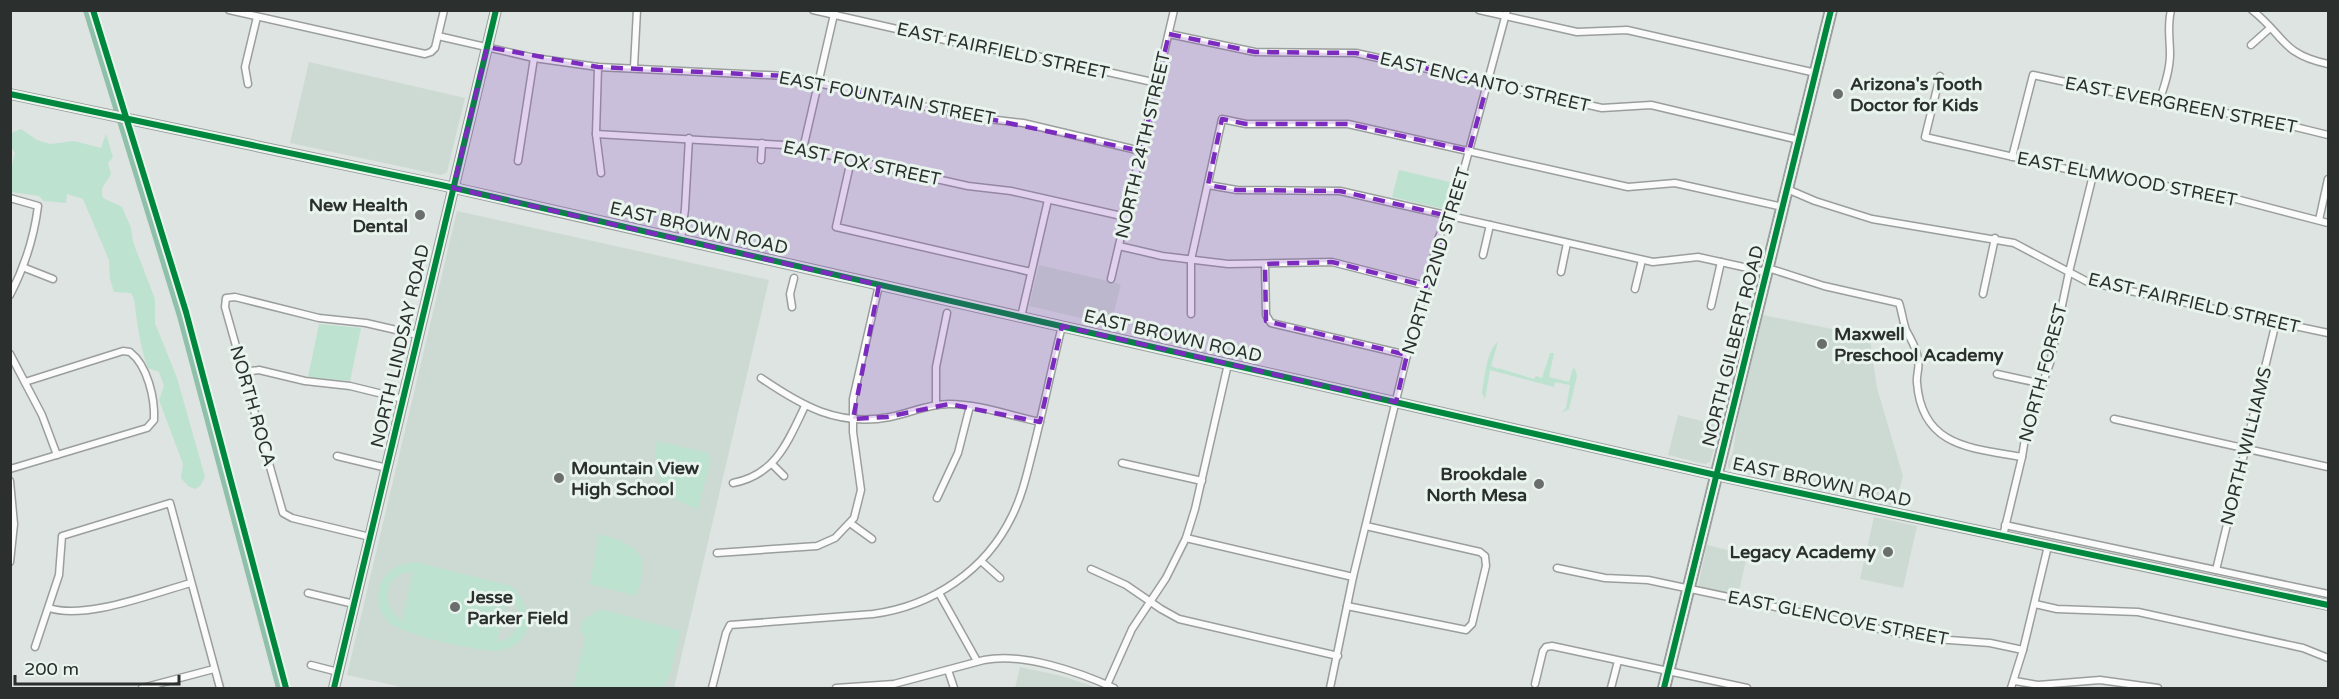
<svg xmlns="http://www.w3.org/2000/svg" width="2339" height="699" font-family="'Varela Round',sans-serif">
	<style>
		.built { fill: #cddad3 }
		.green { fill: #bde2d0; fill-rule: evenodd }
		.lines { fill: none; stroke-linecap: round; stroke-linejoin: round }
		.canal { stroke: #8fc0aa; stroke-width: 6 }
		.street-casing { stroke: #9a9e9c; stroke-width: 9 }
		.secondary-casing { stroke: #9a9e9c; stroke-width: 12 }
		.primary-casing { stroke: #9a9e9c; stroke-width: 14 }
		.street { stroke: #fafbfa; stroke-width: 6 }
		.secondary { stroke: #fafbfa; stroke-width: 9 }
		.primary { stroke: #fafbfa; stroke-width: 10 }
		.cycleway-casing { stroke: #e9f4ee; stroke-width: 10 }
		.cycleway { stroke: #00873e; stroke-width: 6 }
		.marked { fill: #7b2cbf; fill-opacity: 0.2; stroke: #7b2cbf; stroke-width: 4.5; stroke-dasharray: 12 8; stroke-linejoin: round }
		.poi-dot { fill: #6a6e6c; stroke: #e9f4ee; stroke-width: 2 }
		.labels { text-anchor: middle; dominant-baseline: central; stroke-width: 6; stroke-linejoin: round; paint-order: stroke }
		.street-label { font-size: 18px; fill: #2b2f2d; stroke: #e9f4ee }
		.poi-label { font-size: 18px; font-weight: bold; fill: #2b2f2d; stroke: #e9f4ee; text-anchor: start }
	</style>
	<rect width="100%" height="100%" fill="#dee4e1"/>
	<!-- built -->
	<g class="built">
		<path d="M309,62L465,98L447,172L441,175L290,143Z"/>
		<path d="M457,211L769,280L674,688H406L347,675Z"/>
		<path d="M1039,265L1121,284L1111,325L1029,306Z"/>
		<path d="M1763,315L1867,336L1870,339L1877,388L1903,476L1895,506L1732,471L1728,468V462L1733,452L1737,422Z"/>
		<path d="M1678,415L1721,426L1710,462L1705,464L1668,455Z"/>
		<path d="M1874,517L1917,526L1903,588L1860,579Z"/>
		<path d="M1707,545L1747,555L1738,596L1698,586Z"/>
		<path d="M1020,667L1062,676L1098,688H1015Z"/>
	</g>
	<!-- green -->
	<g class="green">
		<path d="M21,129L37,140L50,144L74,141L101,148L106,134L113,157L108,163L111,174C107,183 99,186 103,198L122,207L131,228L133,242L155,299V323L177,378L205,477L200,486L195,489L188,486L181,478L183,464L159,400L164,386L159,372L148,368C140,347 137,322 134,299L131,293L114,292L110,279L109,260L83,199L67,194L66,203L44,201L39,196L11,192V170L15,153L11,147V133Z"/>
		<path d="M1399,170L1454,183L1444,209L1392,197Z"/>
		<path d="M319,324L361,328L350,381L308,377Z"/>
		<path d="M1498,342L1491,366L1498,369V368L1534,379L1536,376L1542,378L1550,353H1554L1549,377L1569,382L1573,368L1575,369L1577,376L1569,409L1561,413L1566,408L1570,385L1555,382L1554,387L1490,370L1485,399L1482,393C1484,380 1487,349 1498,342Z"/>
		<path d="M657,441L708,453L711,458L698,509C665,501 649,474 657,441Z"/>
		<path d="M599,534C636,544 653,553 636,596L590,584Z"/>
		<path d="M416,562L511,586C533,605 537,642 502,650C485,654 399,634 387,621C379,612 376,597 380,586C385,570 400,563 416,562ZM413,572L402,620L404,622C380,608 383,572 413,572ZM508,595C526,610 521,638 497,642Z"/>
		<path d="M601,609L681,631L670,674L662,688H573L585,638L580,631L583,619Z"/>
	</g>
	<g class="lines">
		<!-- canal -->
		<path class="canal" d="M86,10L180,316L279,688"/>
		<defs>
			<g id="street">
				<path d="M229,10L425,54L431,52L435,48L444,10"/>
				<path d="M813,10L976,47L1036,56L1157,83"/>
				<path d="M1479,10L1577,32L1627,30L1816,73"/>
				<path d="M2252,10C2285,36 2281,54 2328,64"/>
				<path d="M1169,34L1255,52L1356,53L1602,108L1651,105L1799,140"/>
				<path d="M438,36L534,58L598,67L786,76L972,117L1023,123L1141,151"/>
				<path d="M2251,45L2269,29"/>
				<path d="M598,67L596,134L601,173"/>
				<path d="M634,67L637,10"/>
				<path d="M1940,76L1925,137L2093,175L2217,194L2328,223"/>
				<path d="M248,84L245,67L257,17"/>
				<path d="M2159,102C2164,87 2170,70 2170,54C2170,38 2167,27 2171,10"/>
				<path d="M596,134L784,145L968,186L1011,191L1126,217"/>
				<path d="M803,149L835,10"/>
				<path d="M2012,157L2033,75L2159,102L2267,120L2328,135"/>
				<path d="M761,160L762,143"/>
				<path d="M851,160L836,227L1031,272"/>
				<path d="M518,161L534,58"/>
				<path d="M1208,185L1237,190L1340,191L1653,262L1698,257L1766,272"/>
				<path d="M1787,189L1815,201L1872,219L2014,243L2088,282L2328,333"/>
				<path d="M10,198L38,206C34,238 25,266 10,295"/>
				<path d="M2319,220L2328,179"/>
				<path d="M681,240L685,209L689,138"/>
				<path d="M1119,246L1162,256L1228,264L1332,262L1426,286"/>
				<path d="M1483,255L1490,225"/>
				<path d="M1265,264L1266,315L1271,323L1407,355"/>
				<path d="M25,268L53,279"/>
				<path d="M1768,268L1824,286L1899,303C1902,312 1903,322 1906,330C1911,340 1917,348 1918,360C1920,367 1916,375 1917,383C1922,447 1971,448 2022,457"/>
				<path d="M1561,272L1567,243"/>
				<path d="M1111,279L1174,10"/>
				<path d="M1635,289L1642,260"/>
				<path d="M1983,294L1995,238"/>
				<path d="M1711,306L1721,262"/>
				<path d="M792,307L790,294L794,278"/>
				<path d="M1191,314V260L1222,119L1246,124H1348L1628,187L1675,183L1783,207"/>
				<path d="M1021,317L1048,200"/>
				<path d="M10,354L42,415L57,455"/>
				<path d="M244,372L259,370L305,381L350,386L403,399"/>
				<path d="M1997,374L2043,384"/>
				<path d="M761,378C802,406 838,427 890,417C910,413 928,404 949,404C979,404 1011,416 1040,422"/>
				<path d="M936,405V367L947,313"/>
				<path d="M2114,419L2328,467"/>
				<path d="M337,456L387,468"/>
				<path d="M1122,463L1202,481"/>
				<path d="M772,464L784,476"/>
				<path d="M10,469L147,428L154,420C155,399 148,366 130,352L123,351L25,382"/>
				<path d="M10,481L14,524L10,562"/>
				<path d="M733,483C776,475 788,441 805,406"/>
				<path d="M937,498L958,453L970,406"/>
				<path d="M850,523L872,539"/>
				<path d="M2005,525L2328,594"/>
				<path d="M2003,536L2022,457L2027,426L2050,363L2069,272L2093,175"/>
				<path d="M370,537L292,518L283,513L225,307L226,298L235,297L319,318L366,323L418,335"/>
				<path d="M1186,538L1353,577"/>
				<path d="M717,553L817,546L835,538L854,518L861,490L853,432V399L879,285"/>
				<path d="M981,561L1000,578"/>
				<path d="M1557,568L1605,578L1648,580L1922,638L1990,643L2023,650"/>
				<path d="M1091,569L1126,585L1161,609L1179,619L1338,656"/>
				<path d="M2216,570L2276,322"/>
				<path d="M308,593L354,604"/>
				<path d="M939,593L977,661"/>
				<path d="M2035,604L2057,609L2138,612L2303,648L2328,658"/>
				<path d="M1347,606L1466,630L1472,624L1486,566L1485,556L1480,552L1366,526"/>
				<path d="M49,608C87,620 153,593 191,583"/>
				<path d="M35,647L59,575L62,536L170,503L220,688"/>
				<path d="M311,665L338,672"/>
				<path d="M948,670L954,688"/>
				<path d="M2015,681L2038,685L2100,680L2158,688"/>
				<path d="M1535,684L1543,651L1546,647L1552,646L1747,688"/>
				<path d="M1107,685L1132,629L1166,578L1186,538L1195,509L1228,364"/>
				<path d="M142,688L214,669"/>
				<path d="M712,688L726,633L730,625L873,614C933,606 986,570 1012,516C1023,494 1028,469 1034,446C1044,406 1052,366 1062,326"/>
				<path d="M836,688L894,684L984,660C1022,652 1079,672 1114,688"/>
				<path d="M1330,688L1353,577L1407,355L1439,237L1457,195L1507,10"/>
				<path d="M1611,688L1618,661"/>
				<path d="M2011,688L2023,650L2048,546"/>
			</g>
			<g id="secondary">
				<path d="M10,94L441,185L1729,478L2328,605"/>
				<path d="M334,688L496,10"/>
			</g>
			<path id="primary" d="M1664,688L1831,10"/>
		</defs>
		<!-- street casing -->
		<use href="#street" class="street-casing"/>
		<!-- secondary casing -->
		<use href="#secondary" class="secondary-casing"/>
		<!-- primary casing -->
		<use href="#primary" class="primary-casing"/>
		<!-- street -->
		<use href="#street" class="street"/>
		<!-- secondary -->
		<use href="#secondary" class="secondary"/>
		<!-- primary -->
		<use href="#primary" class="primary"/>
		<defs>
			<g id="cycleway">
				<path d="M93,10L186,312L286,688"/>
				<path d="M10,94L441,185L1729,478L2328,605"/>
				<path d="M334,688L496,10"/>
				<path d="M1664,688L1831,10"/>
			</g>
		</defs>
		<!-- cycleway casing -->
		<use href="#cycleway" class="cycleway-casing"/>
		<!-- cycleway -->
		<use href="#cycleway" class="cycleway"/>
	</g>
	<!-- marked area -->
	<path class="marked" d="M1169,34L1255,52L1356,53L1488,82L1469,151L1348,124H1246L1222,119L1208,185L1237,190L1340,191L1448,216L1426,286L1332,262L1265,264L1266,321L1407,355L1396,402L1062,326L1040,422L949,404L887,417L853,419L879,285L453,188L487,47L598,67L786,76L1141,151Z"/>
	<!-- markers -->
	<g class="poi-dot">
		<circle cx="1838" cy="94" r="6"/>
		<circle cx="420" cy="215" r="6"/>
		<circle cx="1822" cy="344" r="6"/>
		<circle cx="559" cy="478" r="6"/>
		<circle cx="1539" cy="484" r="6"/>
		<circle cx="1888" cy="552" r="6"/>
		<circle cx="455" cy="607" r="6"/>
	</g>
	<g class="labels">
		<!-- street labels -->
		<g class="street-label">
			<text transform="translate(1003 51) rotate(12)">EAST FAIRFIELD STREET</text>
			<text transform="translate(1485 82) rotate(13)">EAST ENCANTO STREET</text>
			<text transform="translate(887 98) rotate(11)">EAST FOUNTAIN STREET</text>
			<text transform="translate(2181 105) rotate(11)">EAST EVERGREEN STREET</text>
			<text transform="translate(1143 145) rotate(-77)">NORTH 24TH STREET</text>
			<text transform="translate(862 163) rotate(12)">EAST FOX STREET</text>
			<text transform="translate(2127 179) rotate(11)">EAST ELMWOOD STREET</text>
			<text transform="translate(699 228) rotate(13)">EAST BROWN ROAD</text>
			<text transform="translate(1436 261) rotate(-73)">NORTH 22ND STREET</text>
			<text transform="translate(2194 303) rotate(13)">EAST FAIRFIELD STREET</text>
			<text transform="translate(1173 336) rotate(13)">EAST BROWN ROAD</text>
			<text transform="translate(400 346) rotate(-77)">NORTH LINDSAY ROAD</text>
			<text transform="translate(1733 346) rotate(-76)">NORTH GILBERT ROAD</text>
			<text transform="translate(2043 373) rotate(-75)">NORTH FOREST</text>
			<text transform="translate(253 406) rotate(74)">NORTH ROCA</text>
			<text transform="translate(2246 446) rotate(-76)">NORTH WILLIAMS</text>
			<text transform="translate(1822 482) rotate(12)">EAST BROWN ROAD</text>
			<text transform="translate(1838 618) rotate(11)">EAST GLENCOVE STREET</text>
		</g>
		<!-- poi labels -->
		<g class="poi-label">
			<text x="1850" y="84">Arizona's Tooth<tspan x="1850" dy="21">Doctor for Kids</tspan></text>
			<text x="408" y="205" text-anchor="end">New Health<tspan x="408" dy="21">Dental</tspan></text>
			<text x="1834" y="334">Maxwell<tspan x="1834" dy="21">Preschool Academy</tspan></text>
			<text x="571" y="468">Mountain View<tspan x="571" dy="21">High School</tspan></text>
			<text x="1527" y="474" text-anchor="end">Brookdale<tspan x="1527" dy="21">North Mesa</tspan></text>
			<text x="1876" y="552" text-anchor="end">Legacy Academy</text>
			<text x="467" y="597">Jesse<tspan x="467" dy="21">Parker Field</tspan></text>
		</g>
	</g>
	<!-- border -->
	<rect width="2339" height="699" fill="none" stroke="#2b2f2d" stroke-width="24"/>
	<!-- scale -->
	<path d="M15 675v9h164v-9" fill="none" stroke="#2b2f2d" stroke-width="3"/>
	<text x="24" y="675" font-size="18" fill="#2b2f2d" stroke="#e9f4ee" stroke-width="4.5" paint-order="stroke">200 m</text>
</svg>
